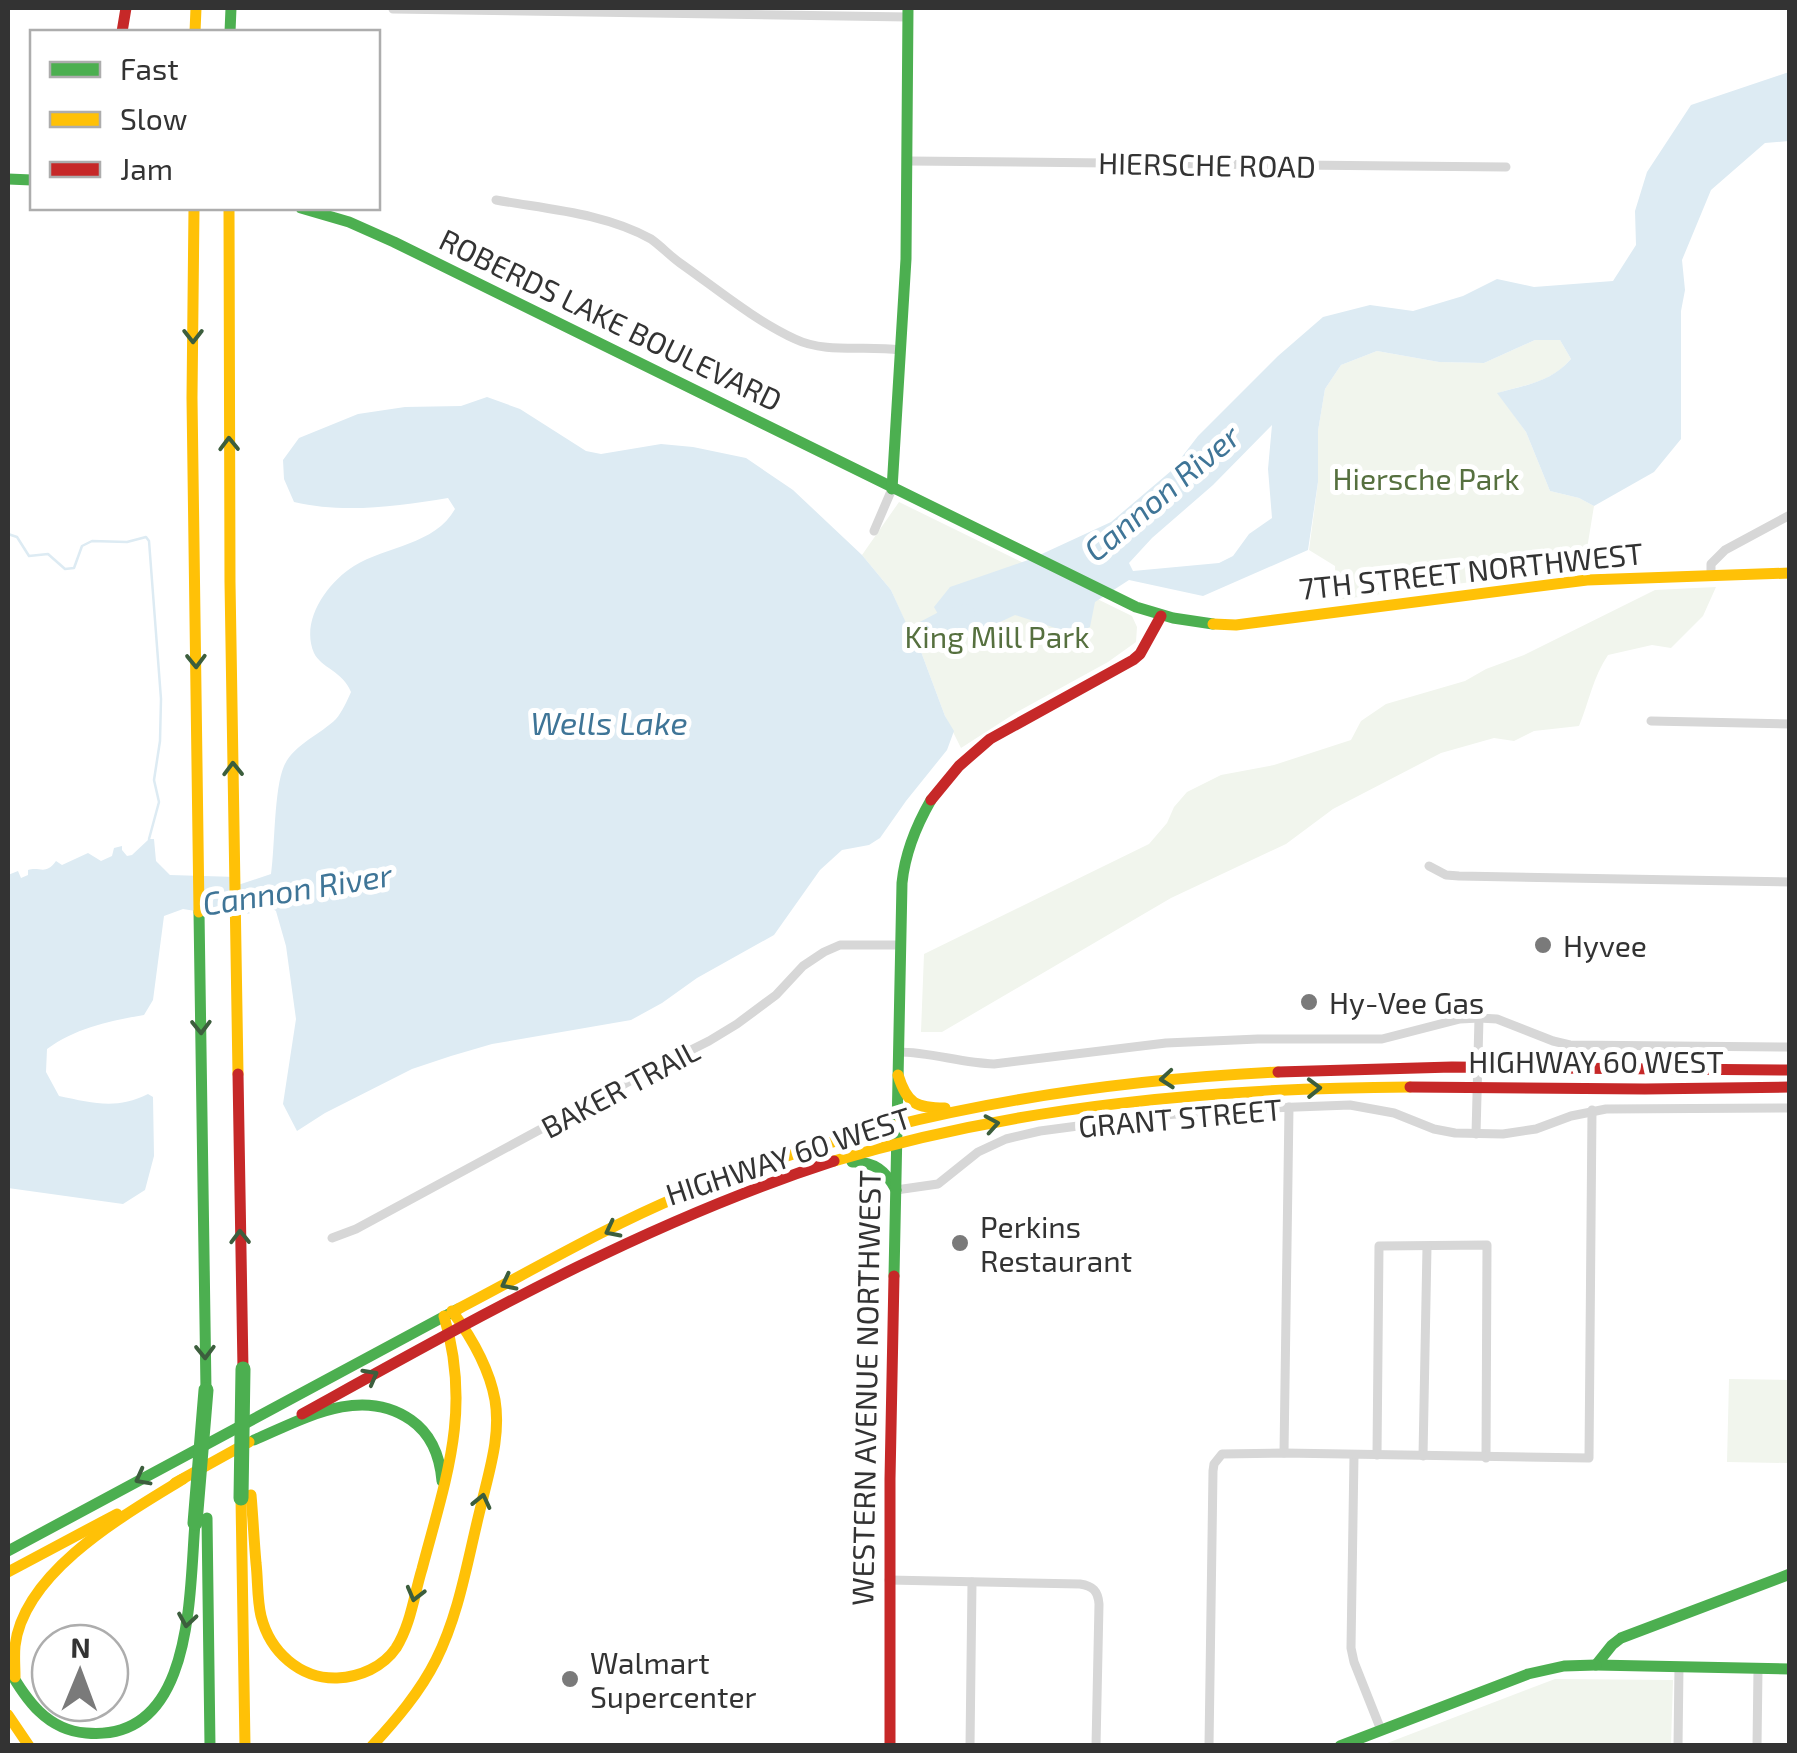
<svg xmlns="http://www.w3.org/2000/svg" width="1797" height="1753" font-family="'Exo 2',sans-serif">
	<style>
		.green { fill: #f1f5ed }
		.water { fill: #ddebf3; fill-rule: evenodd }
		.lines { fill: none; stroke-linecap: round; stroke-linejoin: round }
		.stream { stroke: #ddebf3; stroke-width: 2.5 }
		.river { stroke: #ddebf3; stroke-width: 18 }
		.street { stroke: #d7d7d7; stroke-width: 9 }
		.fast { stroke: #4caf50; stroke-width: 11 }
		.slow { stroke: #ffc107; stroke-width: 11 }
		.jam { stroke: #c62828; stroke-width: 11 }
		.fast-bridge { stroke: #4caf50; stroke-width: 15 }
		.oneway { stroke: #3c5e3d }
		.poi-dot { fill: #7a7a7a; stroke: #fff; stroke-width: 4 }
		.labels { text-anchor: middle; dominant-baseline: central; stroke-width: 10; stroke-linejoin: round; paint-order: stroke }
		.street-label { font-size: 30px; fill: #333; stroke: #fff }
		.park-label { font-size: 30px; fill: #56703f; stroke: #fff }
		.poi-label { font-size: 30px; fill: #333; stroke: #fff; text-anchor: start }
		.water-label { font-size: 32px; font-style: italic; fill: #3f7597; stroke: #fff }
	</style>
	<rect width="100%" height="100%" fill="#fff"/>
	<!-- green -->
	<g class="green">
		<path d="M1535,340H1560L1571,359C1550,383 1527,384 1498,393L1526,432L1550,491L1579,498L1594,506L1584,567L1336,600L1335,566L1309,550L1318,482V431L1325,389L1341,365L1377,351L1439,362L1484,363Z"/>
		<path d="M899,502L1132,616L1137,627L1136,642L1108,662L1017,712L961,748L945,716L920,649L917,635L907,626L891,590L862,555Z"/>
		<path d="M1716,587L1703,616L1671,648L1652,645L1608,655C1593,677 1589,702 1579,726L1534,731L1514,741L1494,738L1441,753L1333,809L1286,844L1171,898L942,1032H921L924,954L1149,844L1167,823L1174,807L1187,792L1221,775L1274,765L1351,740L1361,721L1386,704L1465,681L1486,669L1524,655L1655,590Z"/>
		<path d="M1729,1379L1789,1380L1787,1463L1727,1462Z"/>
		<path d="M1555,1679L1673,1680L1671,1745H1382Z"/>
	</g>
	<!-- water -->
	<g class="water">
		<path d="M1789,72V141L1765,143L1711,190L1682,260L1685,290L1681,311V439L1654,472L1594,506L1579,498L1550,491L1526,432L1497,393C1526,385 1551,382 1571,359L1560,340H1535L1484,363L1439,362L1377,351L1341,365L1325,389L1318,431V482L1308,550L1203,596L1129,580L1095,602L1090,627L1074,634L1015,615L981,631L948,632L934,607L950,587L1031,559L1111,522L1171,471L1198,436L1278,356L1323,317L1370,305L1413,311L1463,296L1497,279L1534,287L1613,281L1636,245L1635,211L1647,172L1691,105ZM1272,425L1268,469L1272,518L1249,534L1233,556L1219,563L1133,571L1129,563L1152,538L1213,485Z"/>
		<path d="M487,397L520,409L586,451L601,454L661,444L693,447L746,458L793,490L862,555L891,590L907,625L917,635L920,649L945,716L954,731L947,750L906,801L880,838L869,845L842,850L820,870L774,935L697,978L662,1003L631,1020L492,1044L451,1056L412,1069L325,1113L297,1131L283,1104L296,1019L286,946L276,911L270,907L247,914H214L183,909L164,916L153,1000L144,1015C109,1021 76,1028 47,1049L46,1072L59,1096C93,1103 116,1110 148,1094L153,1097L154,1156L145,1190L123,1204L8,1188V875L18,871L21,878L28,875V870C40,866 45,876 56,861L62,865L88,853L101,861L112,856L114,848L122,846V850L127,856L132,855L149,839H154L156,861L170,875L237,877L238,885L271,874C275,845 274,789 284,766C293,745 321,734 336,719C342,712 347,701 351,692C343,671 321,668 314,653C300,621 327,583 354,566C386,546 435,545 455,509L448,498C398,506 344,514 294,502L284,479L283,460L299,438L358,414L405,407L461,406Z"/>
	</g>
	<g class="lines">
		<!-- stream -->
		<path class="stream" d="M8,534L17,537L29,556L48,554L65,569L74,568L82,546L92,541L127,542L146,537L149,541L161,699L160,741L154,780L159,802L149,839"/>
		<!-- river -->
		<path class="river" d="M899,643L943,620L966,613"/>
		<!-- street -->
		<g class="street">
			<path d="M393,9L908,17"/>
			<path d="M908,161L1506,167"/>
			<path d="M496,200C546,209 605,213 651,239C661,246 670,256 680,263C717,289 754,320 795,339C826,354 866,345 900,350"/>
			<path d="M874,531L892,489"/>
			<path d="M1711,575V564L1725,550L1790,515"/>
			<path d="M1651,721L1790,724"/>
			<path d="M1429,866L1446,875L1459,876L1790,882"/>
			<path d="M898,1052C931,1052 961,1063 994,1064L1166,1043L1258,1039H1382L1460,1019L1479,1018L1497,1019L1553,1041L1570,1045L1790,1047"/>
			<path d="M1476,1134L1479,1018"/>
			<path d="M896,1190L938,1184L978,1152L1006,1139L1040,1131L1154,1116L1221,1110L1350,1105L1394,1113L1434,1129L1455,1133L1503,1134L1536,1129L1571,1116L1606,1109L1790,1108"/>
			<path d="M332,1238L356,1229L639,1076L709,1041L737,1024L776,995L803,966L824,952L840,945H900"/>
			<path d="M1284,1453L1289,1107"/>
			<path d="M1354,1455L1351,1648L1354,1662L1381,1730"/>
			<path d="M1377,1455L1379,1246L1487,1245L1486,1458"/>
			<path d="M1423,1456L1427,1247"/>
			<path d="M889,1580L1080,1584C1093,1586 1098,1591 1099,1604L1096,1746"/>
			<path d="M970,1746L972,1582"/>
			<path d="M1209,1746L1213,1471L1214,1464L1222,1454L1284,1453L1589,1458L1592,1110"/>
			<path d="M1678,1746L1679,1667"/>
			<path d="M1757,1746L1758,1669"/>
		</g>
		<!-- fast -->
		<g class="fast">
			<path d="M230,32L231,8"/>
			<path d="M8,179L32,180"/>
			<path d="M301,208L349,222L394,242L1136,607L1173,618L1213,624"/>
			<path d="M892,489L906,259L908,8"/>
			<path d="M199,912L206,1390"/>
			<path d="M852,1162C874,1161 886,1171 896,1190"/>
			<path d="M894,1276L902,883C905,853 916,826 931,800"/>
			<path d="M254,1440C303,1419 361,1385 411,1420C431,1434 440,1457 442,1481"/>
			<path d="M207,1518L210,1746"/>
			<path d="M8,1551L458,1309"/>
			<path d="M1790,1574L1621,1638L1612,1645L1596,1665L1790,1669"/>
			<path d="M8,1668C26,1700 47,1730 86,1733C194,1743 189,1595 195,1523"/>
			<path d="M1340,1746L1528,1674L1564,1666L1596,1665"/>
		</g>
		<!-- slow -->
		<g class="slow">
			<path d="M195,32L196,8"/>
			<path d="M194,208L192,398L199,912"/>
			<path d="M229,208L230,582L238,1074"/>
			<path d="M1213,624L1236,625L1587,580L1790,573"/>
			<path d="M898,1075C907,1104 916,1108 945,1108"/>
			<path d="M834,1161C1021,1105 1216,1088 1410,1087"/>
			<path d="M458,1309C531,1271 604,1228 680,1196C869,1116 1074,1082 1278,1072"/>
			<path d="M175,1483L249,1442"/>
			<path d="M251,1495C253,1518 254,1540 256,1563C258,1580 257,1599 261,1616C270,1652 300,1679 337,1678C360,1677 383,1667 396,1648C411,1624 414,1595 422,1569C446,1478 472,1410 444,1316"/>
			<path d="M241,1498L245,1746"/>
			<path d="M8,1572L117,1514"/>
			<path d="M15,1677C15,1667 14,1656 15,1646C24,1571 126,1514 183,1479"/>
			<path d="M8,1715L29,1746"/>
			<path d="M372,1746C396,1720 420,1692 436,1660C460,1612 468,1557 481,1506C489,1471 501,1436 495,1400C489,1367 472,1338 452,1311"/>
		</g>
		<!-- jam -->
		<g class="jam">
			<path d="M122,32L126,8"/>
			<path d="M931,800L959,766L990,739L1133,660L1140,654L1161,616"/>
			<path d="M1278,1072L1452,1067L1790,1070"/>
			<path d="M238,1074L243,1369"/>
			<path d="M1410,1087L1645,1089L1790,1087"/>
			<path d="M302,1414C476,1318 645,1222 834,1161"/>
			<path d="M890,1746V1479L894,1276"/>
		</g>
		<!-- fast-bridge -->
		<g class="fast-bridge">
			<path d="M241,1498L243,1369"/>
			<path d="M195,1523L206,1390"/>
		</g>
	</g>
	<!-- one-way arrows -->
	<defs><path id="oneway-chevron" d="M-2-3.5L2.5 0L-2 3.5" fill="none" stroke-width="1.6" stroke-linecap="round" stroke-linejoin="round" transform="scale(2.5)"/></defs>
	<g class="oneway">
		<use href="#oneway-chevron" transform="translate(193 336) rotate(90)"/>
		<use href="#oneway-chevron" transform="translate(229 444) rotate(-91)"/>
		<use href="#oneway-chevron" transform="translate(196 661) rotate(89)"/>
		<use href="#oneway-chevron" transform="translate(233 769) rotate(-91)"/>
		<use href="#oneway-chevron" transform="translate(201 1027) rotate(89)"/>
		<use href="#oneway-chevron" transform="translate(1167 1079) rotate(175)"/>
		<use href="#oneway-chevron" transform="translate(1314 1088) rotate(-1)"/>
		<use href="#oneway-chevron" transform="translate(992 1124) rotate(-10)"/>
		<use href="#oneway-chevron" transform="translate(612 1230) rotate(153)"/>
		<use href="#oneway-chevron" transform="translate(240 1237) rotate(-91)"/>
		<use href="#oneway-chevron" transform="translate(508 1283) rotate(153)"/>
		<use href="#oneway-chevron" transform="translate(205 1352) rotate(89)"/>
		<use href="#oneway-chevron" transform="translate(371 1376) rotate(-29)"/>
		<use href="#oneway-chevron" transform="translate(142 1478) rotate(152)"/>
		<use href="#oneway-chevron" transform="translate(482 1501) rotate(-77)"/>
		<use href="#oneway-chevron" transform="translate(415 1594) rotate(105)"/>
		<use href="#oneway-chevron" transform="translate(187 1620) rotate(99)"/>
	</g>
	<!-- markers -->
	<g class="poi-dot">
		<circle cx="1543" cy="945" r="10"/>
		<circle cx="1309" cy="1002" r="10"/>
		<circle cx="960" cy="1243" r="10"/>
		<circle cx="570" cy="1679" r="10"/>
	</g>
	<g class="labels">
		<!-- street labels -->
		<g class="street-label">
			<text transform="translate(1207 164) rotate(1)">HIERSCHE ROAD</text>
			<text transform="translate(611 319) rotate(26)">ROBERDS LAKE BOULEVARD</text>
			<text transform="translate(1471 570) rotate(-6)">7TH STREET NORTHWEST</text>
			<text x="1596" y="1061">HIGHWAY 60 WEST</text>
			<text transform="translate(620 1088) rotate(-28)">BAKER TRAIL</text>
			<text transform="translate(1180 1117) rotate(-5)">GRANT STREET</text>
			<text transform="translate(788 1155) rotate(-18)">HIGHWAY 60 WEST</text>
			<text transform="translate(865 1388) rotate(-89)">WESTERN AVENUE NORTHWEST</text>
		</g>
		<!-- park labels -->
		<g class="park-label">
			<text x="1426" y="478">Hiersche Park</text>
			<text x="997" y="636">King Mill Park</text>
		</g>
		<!-- poi labels -->
		<g class="poi-label">
			<text x="1563" y="945">Hyvee</text>
			<text x="1329" y="1002">Hy-Vee Gas</text>
			<text x="980" y="1226">Perkins<tspan x="980" dy="34">Restaurant</tspan></text>
			<text x="590" y="1662">Walmart<tspan x="590" dy="34">Supercenter</tspan></text>
		</g>
		<!-- water labels -->
		<g class="water-label">
			<text transform="translate(1161 492) rotate(-40)">Cannon River</text>
			<text x="609" y="722">Wells Lake</text>
			<text transform="translate(297 888) rotate(-9)">Cannon River</text>
		</g>
	</g>
	<!-- border -->
	<rect width="1797" height="1753" fill="none" stroke="#333333" stroke-width="20"/>
	<!-- legend -->
	<rect x="30" y="30" width="350" height="180" fill="#ffffff" stroke="#adadad" stroke-width="2.5"/>
	<rect x="50" y="62" width="50" height="15" fill="#4caf50" stroke="#adadad" stroke-width="2.5"/>
	<text x="120" y="80" font-size="30" fill="#333333">Fast</text>
	<rect x="50" y="112" width="50" height="15" fill="#ffc107" stroke="#adadad" stroke-width="2.5"/>
	<text x="120" y="130" font-size="30" fill="#333333">Slow</text>
	<rect x="50" y="162" width="50" height="15" fill="#c62828" stroke="#adadad" stroke-width="2.5"/>
	<text x="120" y="180" font-size="30" fill="#333333">Jam</text>
	<!-- north arrow -->
	<g transform="translate(80 1673) rotate(1)"><circle r="48" fill="#ffffff" stroke="#adadad" stroke-width="2.5"/>
	<path d="M0-8L18 38L0 25L-18 38Z" fill="#7a7a7a"/>
	<text y="-15" font-size="28" font-weight="bold" text-anchor="middle" fill="#333333">N</text>
	</g>
</svg>
